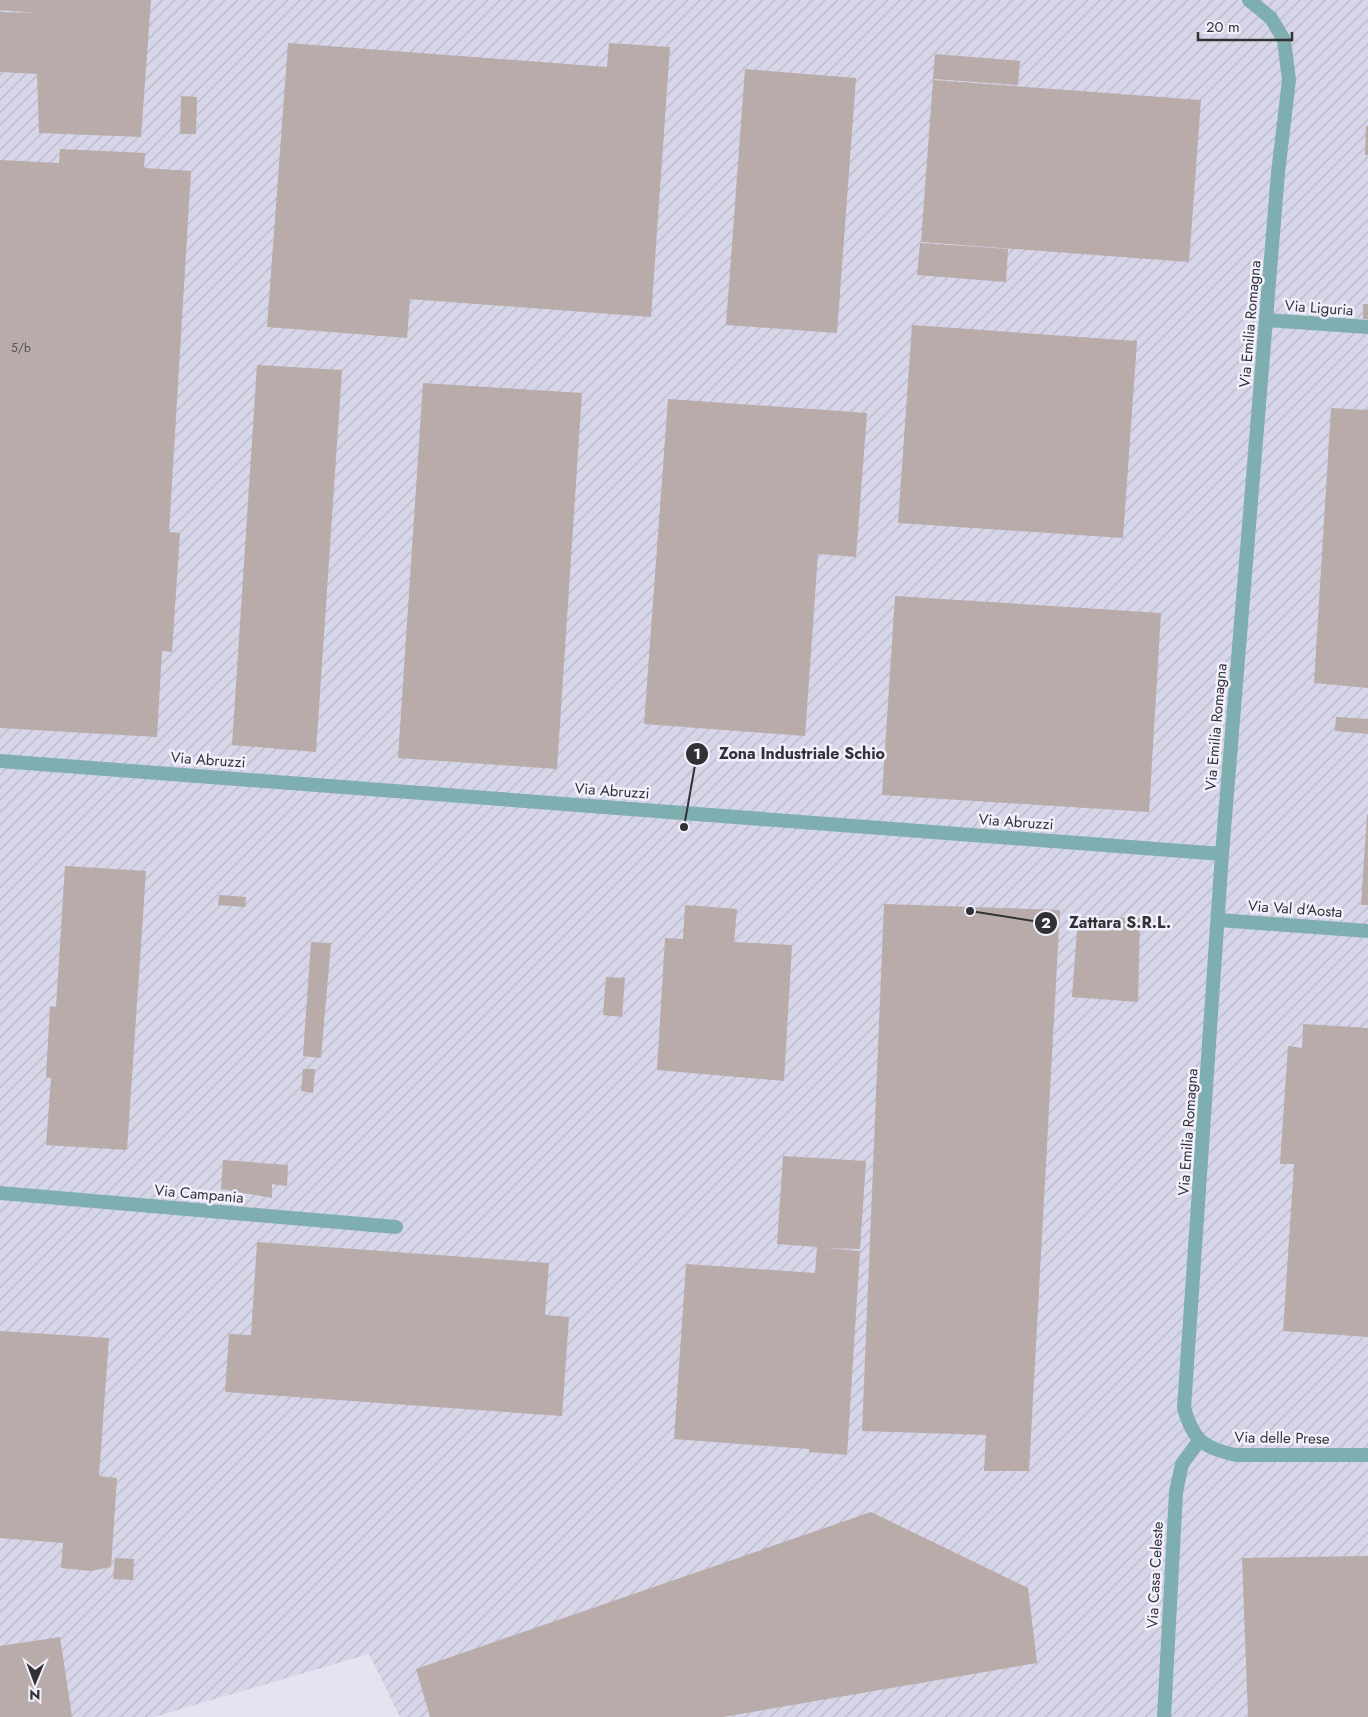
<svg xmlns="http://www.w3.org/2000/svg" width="1368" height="1717" font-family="Jost,sans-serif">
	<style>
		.industrial { fill: url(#industrial-furrows) }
		.building { fill: #b8aba9 }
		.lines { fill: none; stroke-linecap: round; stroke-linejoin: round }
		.minor { stroke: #7faeb1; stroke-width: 14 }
		.labels { text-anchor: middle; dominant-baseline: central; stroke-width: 5; stroke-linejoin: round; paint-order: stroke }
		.number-label { font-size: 12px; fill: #545053 }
		.street-label { font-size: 15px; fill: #323236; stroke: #f1f0fc }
		.leader { fill: none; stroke: #323236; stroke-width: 2 }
		.callout-dot { fill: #323236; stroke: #f1f0fc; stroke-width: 2 }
		.mark-label { font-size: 15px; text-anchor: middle; font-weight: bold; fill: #fff }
		.callout-label { font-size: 16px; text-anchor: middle; font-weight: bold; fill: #323236; stroke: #f1f0fc; stroke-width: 5; stroke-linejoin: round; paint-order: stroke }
	</style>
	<defs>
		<pattern id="industrial-furrows" width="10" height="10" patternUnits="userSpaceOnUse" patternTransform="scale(1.25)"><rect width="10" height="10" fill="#d7d6e9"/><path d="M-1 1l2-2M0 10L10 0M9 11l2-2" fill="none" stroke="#b9b8c8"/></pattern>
	</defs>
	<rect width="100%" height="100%" fill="#e4e3ef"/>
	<!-- industrial -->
	<path class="industrial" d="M0,0H1368V1717H400L369,1654L154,1717H0Z"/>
	<!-- building -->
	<g class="building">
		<path d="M0,0H151L141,137L39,133L37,74L0,72V12L36,13L0,10Z"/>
		<path d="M288,43L607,67L609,43L670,47L651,317L410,299L407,338L267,327Z"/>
		<path d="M935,54L1020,61L1018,85L933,79Z"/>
		<path d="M745,69L856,78L837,333L726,325Z"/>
		<path d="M933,80L1201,100L1189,262L921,242Z"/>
		<path d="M181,96L197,97L196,134H180Z"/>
		<path d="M1366,126H1368V155H1365Z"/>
		<path d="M60,149L145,153L144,168L191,171L169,532L180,533L172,652L162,651L157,737L0,728V160L59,163Z"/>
		<path d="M920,243L1008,249L1006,282L917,275Z"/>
		<rect x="1363" y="304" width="5" height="15"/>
		<path d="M912,325L1137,341L1123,538L898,523Z"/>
		<path d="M257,365L342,370L316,752L232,745Z"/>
		<path d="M423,383L582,393L557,769L398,758Z"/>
		<path d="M668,399L867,413L856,557L818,554L805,736L644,724Z"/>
		<path d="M1331,408L1368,410V688L1314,683Z"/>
		<path d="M895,596L1161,613L1149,812L882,795Z"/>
		<path d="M1336,717L1368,719V734L1335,731Z"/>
		<path d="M1367,815H1368V905H1361Z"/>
		<path d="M65,866L146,871L127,1150L46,1145L51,1078L46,1077L50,1006L56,1007Z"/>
		<path d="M219,895L246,897L245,907L218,905Z"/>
		<path d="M884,904L1060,910L1029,1471H984L986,1435L862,1431Z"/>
		<path d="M685,905L737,909L734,942L792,945L784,1081L657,1070L665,938L683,939Z"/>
		<path d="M1078,917L1140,918L1138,1002L1072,997Z"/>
		<path d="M311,942L331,943L321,1058L303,1056Z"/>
		<path d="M606,977L625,978L622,1017L603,1015Z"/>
		<path d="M1303,1024L1368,1028V1337L1283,1331L1294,1164H1280L1288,1046L1302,1048Z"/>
		<path d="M303,1069H315L313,1093L301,1091Z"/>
		<path d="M783,1156L866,1161L860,1249L826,1248L860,1251L847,1455L809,1452V1449L674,1439L686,1264L815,1273L817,1247L777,1244Z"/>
		<path d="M223,1160L288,1165L287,1186L272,1184V1198L221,1189Z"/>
		<path d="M257,1242L549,1263L545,1315L569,1317L562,1416L225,1392L229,1334L251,1335Z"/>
		<path d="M0,1331L109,1338L99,1476L117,1478L111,1567L91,1571L61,1568L63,1543L0,1538Z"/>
		<path d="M871,1512L1028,1588L1037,1663L723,1717H430L416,1669Z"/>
		<path d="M1368,1556V1717H1248L1242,1558Z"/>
		<path d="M115,1558L134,1559L133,1580L113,1579Z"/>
		<path d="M60,1637L72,1717H0V1646Z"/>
	</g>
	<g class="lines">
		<!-- minor -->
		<g class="minor">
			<path d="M1249,0L1271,18L1284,40L1289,80L1278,173L1222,854L1184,1408C1193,1440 1203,1448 1236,1455H1368"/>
			<path d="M1267,320L1368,327"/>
			<path d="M0,761L1222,854"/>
			<path d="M1219,920L1368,931"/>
			<path d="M0,1193L396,1227"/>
			<path d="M1164,1717L1176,1492L1182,1464L1199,1441"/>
		</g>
	</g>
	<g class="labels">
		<!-- number labels -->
		<g class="number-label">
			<text x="21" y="348">5/b</text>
		</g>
		<!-- street labels -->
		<g class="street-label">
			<text transform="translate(1319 308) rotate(4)">Via Liguria</text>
			<text transform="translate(1250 324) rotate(-85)">Via Emilia Romagna</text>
			<text transform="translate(1216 727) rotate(-85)">Via Emilia Romagna</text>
			<text transform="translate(208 760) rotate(4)">Via Abruzzi</text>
			<text transform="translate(612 791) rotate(4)">Via Abruzzi</text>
			<text transform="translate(1016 822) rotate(4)">Via Abruzzi</text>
			<text transform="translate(1295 909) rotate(4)">Via Val d'Aosta</text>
			<text transform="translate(1188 1132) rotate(-86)">Via Emilia Romagna</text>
			<text transform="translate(199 1194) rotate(5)">Via Campania</text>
			<text transform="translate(1282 1438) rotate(1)">Via delle Prese</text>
			<text transform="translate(1155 1575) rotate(-87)">Via Casa Celeste</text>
		</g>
	</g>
	<!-- callouts -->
	<path class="leader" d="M684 827L697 754M970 911L1046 923"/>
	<g class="callout-dot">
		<circle cx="684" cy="827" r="5"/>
		<circle cx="970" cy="911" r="5"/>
		<circle cx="697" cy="754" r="12"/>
		<circle cx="1046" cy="923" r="12"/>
	</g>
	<g class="mark-label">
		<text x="697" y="759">1</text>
		<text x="1046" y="928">2</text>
	</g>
	<g class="callout-label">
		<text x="802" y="759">Zona Industriale Schio</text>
		<text x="1120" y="928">Zattara S.R.L.</text>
	</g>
	<!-- north arrow -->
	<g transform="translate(35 1682) rotate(181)" stroke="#f1f0fc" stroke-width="4" paint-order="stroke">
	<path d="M0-4L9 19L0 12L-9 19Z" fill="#323236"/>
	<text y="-8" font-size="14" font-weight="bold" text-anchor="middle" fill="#323236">N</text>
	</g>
	<!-- scale -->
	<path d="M1198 32v8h94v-8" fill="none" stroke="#323236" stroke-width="2.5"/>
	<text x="1206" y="32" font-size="15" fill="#323236" stroke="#f1f0fc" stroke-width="4" paint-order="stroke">20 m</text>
</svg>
